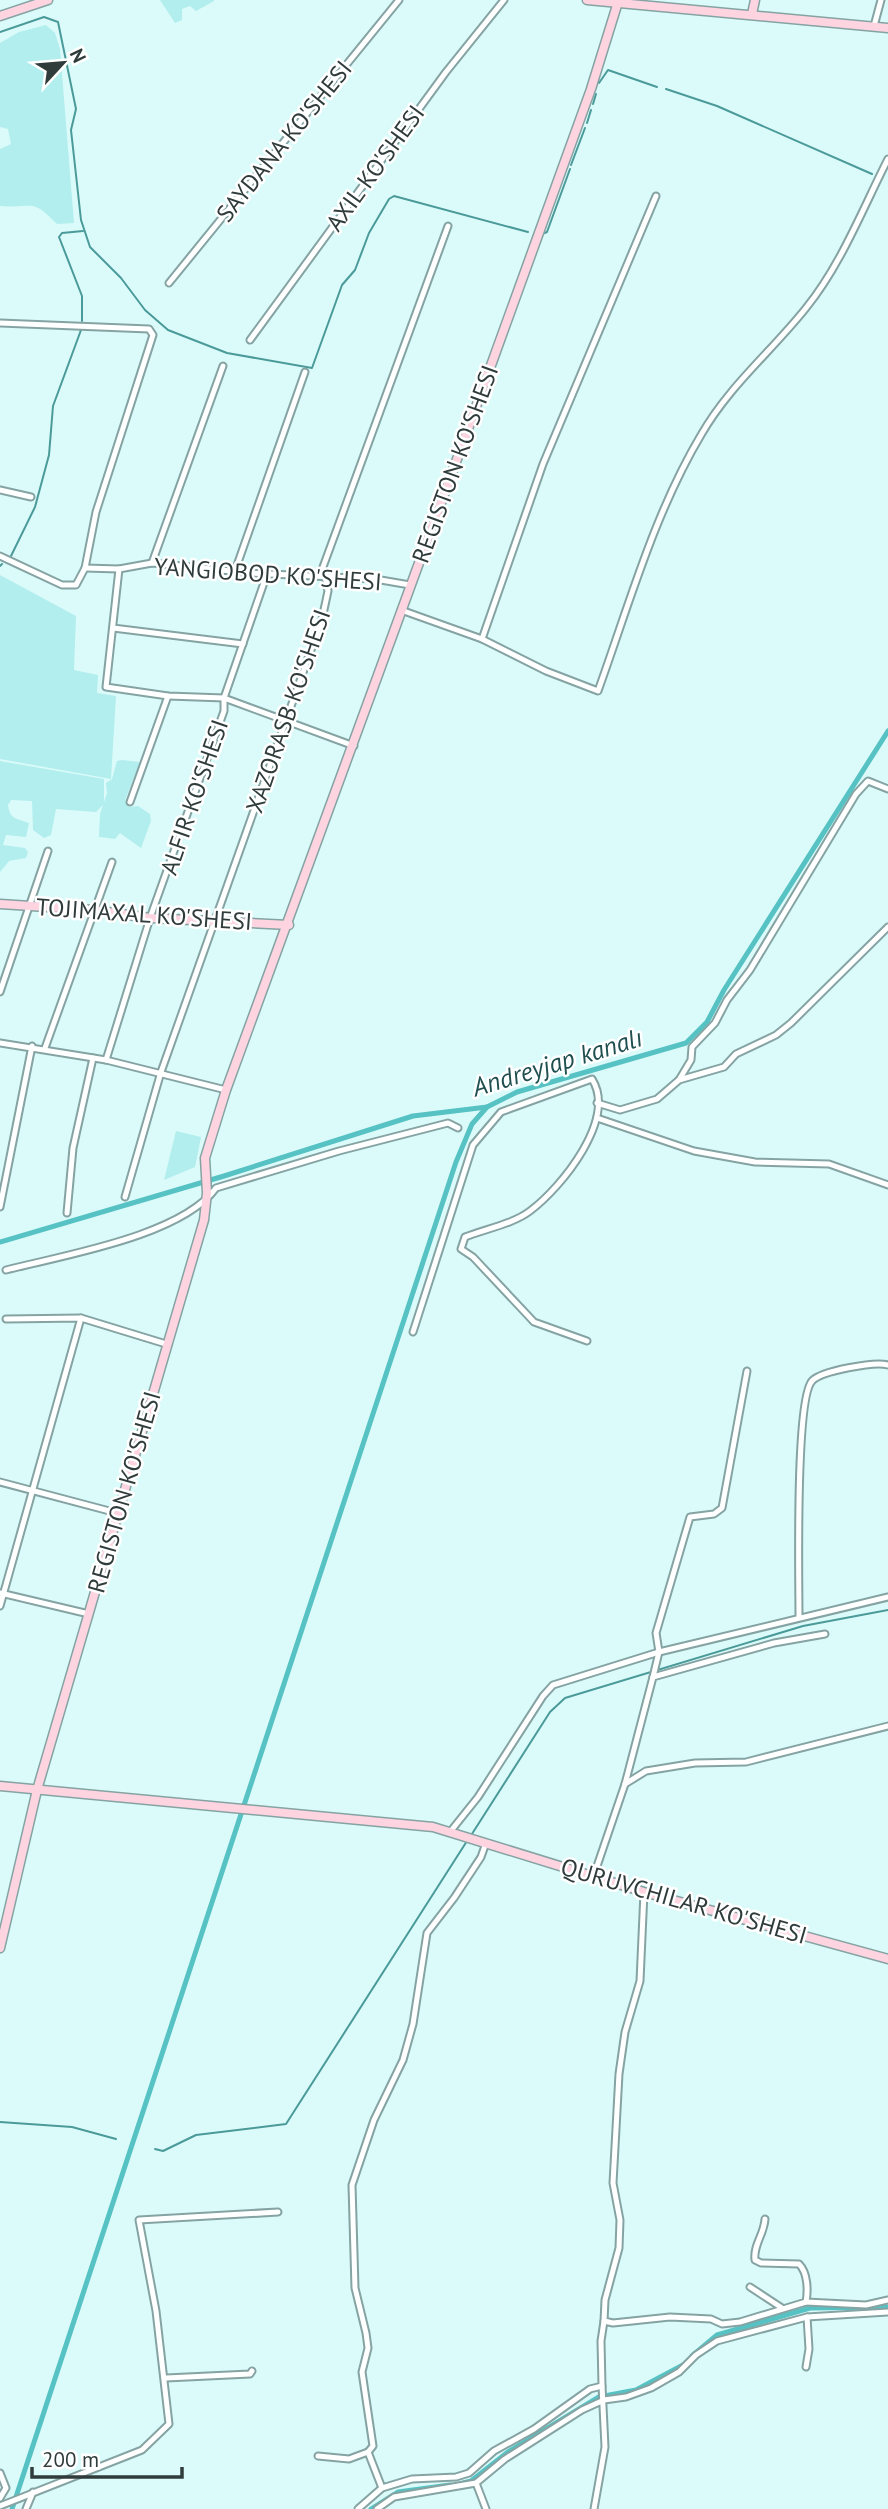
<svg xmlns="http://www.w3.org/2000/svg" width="888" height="2509" font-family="'PT Sans',sans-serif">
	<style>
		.green { fill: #b2eeee }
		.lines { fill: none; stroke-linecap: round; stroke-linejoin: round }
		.stream { stroke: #4b9a9a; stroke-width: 2 }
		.canal { stroke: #57c2c3; stroke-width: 5 }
		.street-casing { stroke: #85a3a3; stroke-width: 9 }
		.secondary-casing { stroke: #85a3a3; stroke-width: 11 }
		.street { stroke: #fff; stroke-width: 5 }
		.secondary { stroke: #fdd4e0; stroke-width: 8 }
		.labels { text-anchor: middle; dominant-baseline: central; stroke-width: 5; stroke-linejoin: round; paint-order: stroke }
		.street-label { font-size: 24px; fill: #303c3c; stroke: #fff }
		.water-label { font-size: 26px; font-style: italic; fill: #204f50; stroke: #fff }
	</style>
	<rect width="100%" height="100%" fill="#dbfbfa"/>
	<!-- green -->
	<g class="green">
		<path d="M160,0H214V1L196,11L190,6L182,9V20L175,23Z"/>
		<path d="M46,25L55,33L60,49L74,223L57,224C30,197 35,209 0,206V149L11,144L8,129L0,127V43L19,32Z"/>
		<path d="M0,575L76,616L74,670L98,675L97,693L116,696L111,779L0,759Z"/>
		<path d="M122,760L140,762L125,800L128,807L138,806L150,814L151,821L141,848L120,833L115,839L99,837L100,814L107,793L106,783L112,779L117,761Z"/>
		<path d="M0,761L104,779V804L96,812L56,809L51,835L44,838L33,830L32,801L11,800L8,805C10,820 16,818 29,823L26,837L6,835L3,845L25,848L28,852L26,858L9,861L0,872Z"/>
		<path d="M176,1131L201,1137L195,1167L164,1180Z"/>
	</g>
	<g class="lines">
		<!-- stream -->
		<g class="stream">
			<path d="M0,32L44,17L58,22L76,109L71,130L81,220L90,247L121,278L145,310L168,330L227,353L312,368L342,285L355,270L369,233L389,199L394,196L528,232"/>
			<path d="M599,83L608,70L657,87"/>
			<path d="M666,89L717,106L872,174"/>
			<path d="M593,104L596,94"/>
			<path d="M587,123L591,110"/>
			<path d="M571,165L585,128"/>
			<path d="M542,234L547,232L570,169"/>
			<path d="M82,321V296L59,237L62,233L83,231"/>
			<path d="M11,556L35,507L49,455L53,406L81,330"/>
			<path d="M0,566L2,564"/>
			<path d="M470,1837L550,1712L565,1698L803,1626L888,1610"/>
			<path d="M0,2122L72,2127L116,2139"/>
			<path d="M155,2149L163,2151L196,2135L286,2124L467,1841"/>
		</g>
		<!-- canal -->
		<g class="canal">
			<path d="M0,1242L224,1176L413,1116L487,1107L517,1092L686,1043L707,1022L724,990L888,731"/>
			<path d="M692,2356L717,2335L810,2308L888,2307"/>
			<path d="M460,2484L471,2481L508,2452L599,2397L636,2390L683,2365"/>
			<path d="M12,2509L456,1162L472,1124L487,1107"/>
			<path d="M371,2509L398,2492L450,2485"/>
		</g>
		<defs>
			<g id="street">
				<path d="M874,26L881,0"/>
				<path d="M169,283L399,0"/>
				<path d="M0,323L149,329L153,335L96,512L85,568L76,585H62L0,556"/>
				<path d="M250,340L446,72L504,0"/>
				<path d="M0,490L31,497"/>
				<path d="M152,563L223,366"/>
				<path d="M85,568L119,569L152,563L251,573L375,579L410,585"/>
				<path d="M119,569L106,687L168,696L224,698L354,746"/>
				<path d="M235,571L305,372"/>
				<path d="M401,610L482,639L546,671L598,691C629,605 654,514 701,435C729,386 771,352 806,308C841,265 863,208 888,159"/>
				<path d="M113,628L243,644"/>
				<path d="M482,639L543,464L656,196"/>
				<path d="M130,802L168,696"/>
				<path d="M0,992L48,851"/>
				<path d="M0,1043L106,1060L226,1090"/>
				<path d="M45,1048L112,862"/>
				<path d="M106,1060L150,918L224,711V698L267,574"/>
				<path d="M679,1080L691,1060L692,1047L715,1023L727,1000L750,970L856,794L868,781L888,789"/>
				<path d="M597,1103L620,1110L657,1099L679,1080L724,1067L736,1054L776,1035L791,1023L888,927"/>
				<path d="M597,1118L694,1151L755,1162L829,1164L888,1185"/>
				<path d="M125,1197L161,1072L322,619L328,591L323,567L448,226"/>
				<path d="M0,1207L32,1046"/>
				<path d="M67,1213L73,1148L93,1058"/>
				<path d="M6,1270C64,1255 181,1236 216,1188L339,1151L448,1123L458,1128"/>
				<path d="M6,1319L81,1318L166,1344"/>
				<path d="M413,1332L473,1145L501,1112L592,1079C617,1119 562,1187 530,1211C513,1224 485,1229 465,1237L461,1249L473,1257L534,1322L587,1341"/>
				<path d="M0,1482L117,1513"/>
				<path d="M0,1593L89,1614"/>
				<path d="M0,1606L81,1318"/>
				<path d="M799,1616C799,1581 795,1400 812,1381C821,1371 875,1361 888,1365"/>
				<path d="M653,1677L659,1652L656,1633L690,1517L714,1514L722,1508L747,1371"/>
				<path d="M625,1784L646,1771L695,1763L746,1762L888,1726"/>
				<path d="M450,1832L478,1797L543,1696L553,1685L659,1652L888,1597"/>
				<path d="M594,1875L625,1784L653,1677L774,1643L825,1634"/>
				<path d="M644,1892L640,1981L625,2032L619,2074L613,2183L620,2220L619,2248L605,2300L604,2321L613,2323L670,2317L711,2319L722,2324L740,2322L806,2302C808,2291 808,2273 799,2264L761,2263L755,2260C753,2245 764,2235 765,2219"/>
				<path d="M750,2287L782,2308"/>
				<path d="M806,2302L866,2305L888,2300"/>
				<path d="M806,2367L809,2349L807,2317"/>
				<path d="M166,2378L250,2374L252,2371"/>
				<path d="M368,2452L373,2446L362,2372L368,2348L366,2333L355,2288L352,2185L374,2120L403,2060L413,2024L427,1933L454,1898L481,1857L486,1843"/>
				<path d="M318,2456L349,2459L368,2452L382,2488"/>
				<path d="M0,2473L6,2488L0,2498"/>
				<path d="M476,2483L486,2509"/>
				<path d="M0,2506L142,2450L169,2424L156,2311L139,2220L278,2212"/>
				<path d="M26,2509L33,2492"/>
				<path d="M358,2509L382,2488L412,2479L456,2477L469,2473L494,2451L534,2429L590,2389L602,2386L601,2341L604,2321"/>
				<path d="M377,2509L394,2497L476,2483L505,2459L582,2410L604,2400L626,2397L651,2388L679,2372L696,2355L717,2341L807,2317L888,2312"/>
				<path d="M594,2509L605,2447L602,2386"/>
			</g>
			<g id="secondary">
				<path d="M587,0L888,28"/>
				<path d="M752,14L755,0"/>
				<path d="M0,16L48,0"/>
				<path d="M0,904L93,910L150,918L289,925"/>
				<path d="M0,1786L433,1827L644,1892L888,1959"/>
				<path d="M0,1948L37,1790L204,1220L207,1193L205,1158L226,1090L464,440L591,89L618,2"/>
			</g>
		</defs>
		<!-- street casing -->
		<use href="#street" class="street-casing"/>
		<!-- secondary casing -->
		<use href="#secondary" class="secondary-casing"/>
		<!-- street -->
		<use href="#street" class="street"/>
		<!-- secondary -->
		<use href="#secondary" class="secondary"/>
	</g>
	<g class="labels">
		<!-- street labels -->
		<g class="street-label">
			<text transform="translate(284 141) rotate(-51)">SAYDANA KO'SHESI</text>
			<text transform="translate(375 168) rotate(-54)">AXIL KO'SHESI</text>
			<text transform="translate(455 464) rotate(-70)">REGISTON KO'SHESI</text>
			<text transform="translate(268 574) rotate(4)">YANGIOBOD KO'SHESI</text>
			<text transform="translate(288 711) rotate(-71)">XAZORASB KO'SHESI</text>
			<text transform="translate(194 797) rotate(-71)">ALFIR KO'SHESI</text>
			<text transform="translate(144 914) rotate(4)">TOJIMAXAL KO'SHESI</text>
			<text transform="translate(124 1492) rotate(-74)">REGISTON KO'SHESI</text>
			<text transform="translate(684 1901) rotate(16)">QURUVCHILAR KO'SHESI</text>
		</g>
		<!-- water labels -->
		<g class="water-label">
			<text transform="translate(557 1062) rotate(-17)">Andreyjap kanalı</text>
		</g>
	</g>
	<!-- north arrow -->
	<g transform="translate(63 63) rotate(64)" stroke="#ffffff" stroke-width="5" paint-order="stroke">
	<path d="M0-5L12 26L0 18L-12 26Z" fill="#303c3c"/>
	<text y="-10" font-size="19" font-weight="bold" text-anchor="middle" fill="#303c3c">N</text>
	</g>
	<!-- scale -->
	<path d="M32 2467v10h150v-10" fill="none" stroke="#303c3c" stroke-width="3.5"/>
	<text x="42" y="2467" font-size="21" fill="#303c3c" stroke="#ffffff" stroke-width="5" paint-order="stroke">200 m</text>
</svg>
